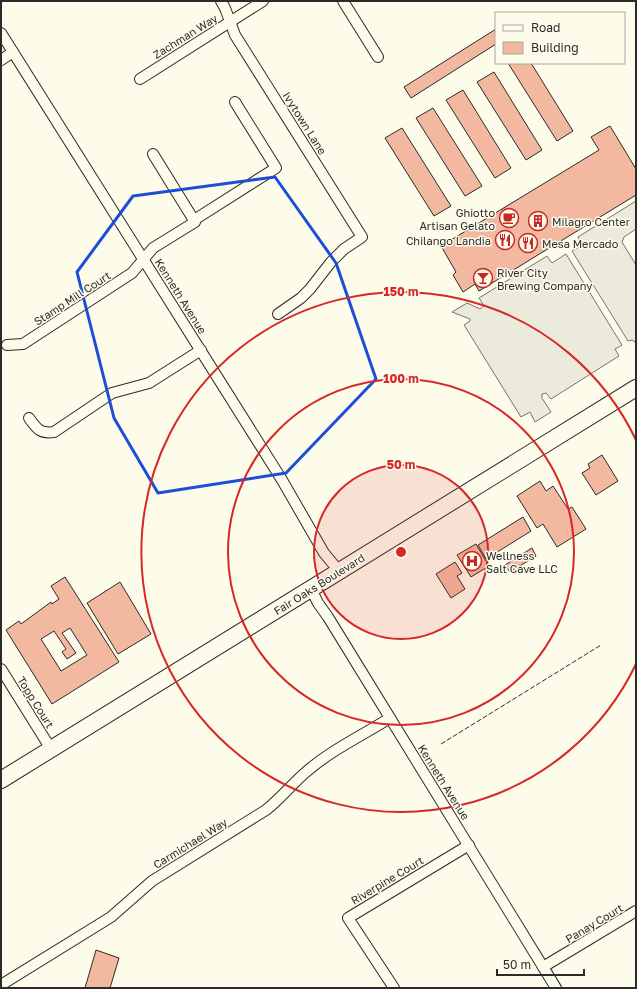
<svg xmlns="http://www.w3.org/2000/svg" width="637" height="989" font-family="'Golos Text',sans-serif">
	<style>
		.parking { fill: #eceadb; stroke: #74746e }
		.building { fill: #f2b8a0; stroke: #2b2b2b; fill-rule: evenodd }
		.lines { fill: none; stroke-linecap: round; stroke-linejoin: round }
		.minor-casing { stroke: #2b2b2b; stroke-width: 12 }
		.primary-casing { stroke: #2b2b2b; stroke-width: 18 }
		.minor { stroke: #fdfbea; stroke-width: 10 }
		.primary { stroke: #fdfbea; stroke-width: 16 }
		.fence { stroke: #2b2b2b; stroke-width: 1; stroke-dasharray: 5 2; stroke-linecap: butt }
		.marked { fill: none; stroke: #1d4ed8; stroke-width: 3; stroke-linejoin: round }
		.ring { fill: none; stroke: #d62828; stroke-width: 2 }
		.labels { text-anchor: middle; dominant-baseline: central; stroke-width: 3; stroke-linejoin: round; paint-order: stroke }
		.street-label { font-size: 11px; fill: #2b2b2b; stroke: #fdfbea }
		.poi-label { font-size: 11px; fill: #2b2b2b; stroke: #fdfbea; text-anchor: start }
		.centre { fill: #d62828; stroke: #fdfbea; stroke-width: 2 }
		.ring-label { font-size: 12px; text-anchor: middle; font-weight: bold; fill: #d62828; stroke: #fdfbea; stroke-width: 3; stroke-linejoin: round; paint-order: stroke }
	</style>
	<rect width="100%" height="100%" fill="#fdfbea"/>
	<!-- parking -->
	<g class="parking">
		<path d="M636,201V229L624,237L622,242L636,265V343L632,340L628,341L572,251L582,245L578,237Z"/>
		<path d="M566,254L622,345L615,349L619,356L551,399L546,393L542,394V398L551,412L535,422L530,412L521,417L464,325L470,321V319L452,312L467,303L480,309L484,306L479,298L547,256L552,263Z"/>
	</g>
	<!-- building -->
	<g class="building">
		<path d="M496,29V44L411,98L404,87Z"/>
		<path d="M508,63H531L573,131L557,141Z"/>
		<path d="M494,72L542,150L526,160L477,82Z"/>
		<path d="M463,90L511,168L495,178L446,100Z"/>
		<path d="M433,108L482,186L465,196L416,118Z"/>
		<path d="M610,126L636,169V195L479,291L475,284L463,292L453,275L456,272L441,246L599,150L591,137Z"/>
		<path d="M402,128L451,206L434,216L385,138Z"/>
		<path d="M602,455L618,481L596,495L582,473L590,468L588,464Z"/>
		<path d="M540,481L546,491L553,486L568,509L572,507L586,529L557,547L543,524L537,528L517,496Z"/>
		<path d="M523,517L531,531L486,559L478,545Z"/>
		<path d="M476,544L489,566L471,577L457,555Z"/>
		<path d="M532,548L536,556L510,572L505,565Z"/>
		<path d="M455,562L462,573L457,576L465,589L451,598L436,574Z"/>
		<path d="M65,577L119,662L52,704L6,630L19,621L21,624L51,602L52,604L59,599L51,586ZM70,628L87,655L61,671L41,639L54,631L66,649L62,652L67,659L76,653L62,633Z"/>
		<path d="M120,582L151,634L118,654L87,603Z"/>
		<path d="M96,950L119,958L110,988H85Z"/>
	</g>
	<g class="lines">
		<defs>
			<g id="minor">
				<path d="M221,1L225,8L235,35L362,237L344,249L331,262L310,289L301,298L278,314"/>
				<path d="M343,1L378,57"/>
				<path d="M1,33L282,480L324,553L339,571"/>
				<path d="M1,60L13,52"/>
				<path d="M140,79L263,1"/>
				<path d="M194,220L276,168L235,102"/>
				<path d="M7,345L23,344L132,273L153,248L195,222L153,154"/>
				<path d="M29,418C37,429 40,434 54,432L112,393L149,383L201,350"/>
				<path d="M311,589L318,603L328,617L556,988"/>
				<path d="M1,669L51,749"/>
				<path d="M543,967L636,911"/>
				<path d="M1,985L111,917L152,881L266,810C281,798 292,784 306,772C331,750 363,735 390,718"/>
				<path d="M394,988L348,918L469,845"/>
			</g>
			<path id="primary" d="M1,780L636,388"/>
		</defs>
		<!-- minor casing -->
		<use href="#minor" class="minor-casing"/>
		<!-- primary casing -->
		<use href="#primary" class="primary-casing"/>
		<!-- minor -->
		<use href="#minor" class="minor"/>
		<!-- primary -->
		<use href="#primary" class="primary"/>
		<!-- fence -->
		<path class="fence" d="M441,744L601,645"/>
	</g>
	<!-- marked area -->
	<path class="marked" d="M275,177L336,263L376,379L286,473L158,493L114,418L77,272L133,196Z"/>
	<!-- distance rings -->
	<circle cx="401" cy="552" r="87" fill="#d62828" fill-opacity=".12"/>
	<g class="ring">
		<circle cx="401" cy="552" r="87"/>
		<circle cx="401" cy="552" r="173"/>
		<path d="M636 664A260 260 0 1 1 636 440"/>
	</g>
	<!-- icons -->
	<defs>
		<symbol id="cafe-ring" viewBox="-11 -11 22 22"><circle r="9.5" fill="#fdfbea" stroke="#c62828" stroke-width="1.5"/><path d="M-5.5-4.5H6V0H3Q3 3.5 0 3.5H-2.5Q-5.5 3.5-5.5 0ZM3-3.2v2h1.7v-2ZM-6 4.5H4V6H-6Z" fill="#c62828"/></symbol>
		<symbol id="building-ring" viewBox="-11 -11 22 22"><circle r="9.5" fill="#fdfbea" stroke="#c62828" stroke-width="1.5"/><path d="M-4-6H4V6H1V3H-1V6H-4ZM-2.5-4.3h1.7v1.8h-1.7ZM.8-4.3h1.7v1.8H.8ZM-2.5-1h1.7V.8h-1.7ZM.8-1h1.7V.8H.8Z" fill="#c62828"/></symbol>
		<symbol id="restaurant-ring" viewBox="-11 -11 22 22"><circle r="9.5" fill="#fdfbea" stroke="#c62828" stroke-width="1.5"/><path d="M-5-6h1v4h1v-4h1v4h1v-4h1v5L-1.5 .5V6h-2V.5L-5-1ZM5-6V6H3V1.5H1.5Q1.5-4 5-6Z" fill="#c62828"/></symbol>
		<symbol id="bar-ring" viewBox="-11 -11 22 22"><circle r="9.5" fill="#fdfbea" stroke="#c62828" stroke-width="1.5"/><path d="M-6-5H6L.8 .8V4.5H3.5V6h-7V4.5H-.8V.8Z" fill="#c62828"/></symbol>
		<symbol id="hospital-ring" viewBox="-11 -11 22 22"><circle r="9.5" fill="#fdfbea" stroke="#c62828" stroke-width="1.5"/><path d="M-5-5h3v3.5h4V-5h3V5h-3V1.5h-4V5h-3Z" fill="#c62828"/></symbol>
	</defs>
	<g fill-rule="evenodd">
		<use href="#cafe-ring" x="498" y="207" width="22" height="22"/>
		<use href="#building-ring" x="527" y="210" width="22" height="22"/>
		<use href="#restaurant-ring" x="494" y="229" width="22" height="22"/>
		<use href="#restaurant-ring" x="517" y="232" width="22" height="22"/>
		<use href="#bar-ring" x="472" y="267" width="22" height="22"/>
		<use href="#hospital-ring" x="461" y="550" width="22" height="22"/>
	</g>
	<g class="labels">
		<!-- street labels -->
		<g class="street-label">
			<text transform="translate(185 36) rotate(-32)">Zachman Way</text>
			<text transform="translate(305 123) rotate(58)">Ivytown Lane</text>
			<text transform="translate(181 296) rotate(58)">Kenneth Avenue</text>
			<text transform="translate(72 298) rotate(-33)">Stamp Mill Court</text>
			<text transform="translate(319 584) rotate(-32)">Fair Oaks Boulevard</text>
			<text transform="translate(36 702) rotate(58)">Topp Court</text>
			<text transform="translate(444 782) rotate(58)">Kenneth Avenue</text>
			<text transform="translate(190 843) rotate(-32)">Carmichael Way</text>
			<text transform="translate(387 880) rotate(-31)">Riverpine Court</text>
			<text transform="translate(594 923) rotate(-31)">Panay Court</text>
		</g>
		<!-- poi labels -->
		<g class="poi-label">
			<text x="495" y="212" text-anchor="end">Ghiotto<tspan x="495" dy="13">Artisan Gelato</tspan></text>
			<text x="552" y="221">Milagro Center</text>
			<text x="491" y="240" text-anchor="end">Chilango Landia</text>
			<text x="542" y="243">Mesa Mercado</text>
			<text x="497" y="272">River City<tspan x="497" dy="13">Brewing Company</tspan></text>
			<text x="486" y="555">Wellness<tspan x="486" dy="13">Salt Cave LLC</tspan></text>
		</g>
	</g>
	<circle cx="401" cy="552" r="6" class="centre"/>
	<g class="ring-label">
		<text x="401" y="296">150 m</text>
		<text x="401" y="383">100 m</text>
		<text x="401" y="469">50 m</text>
	</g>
	<!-- border -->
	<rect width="637" height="989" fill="none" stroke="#2b2b2b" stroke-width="4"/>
	<!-- legend -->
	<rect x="495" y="12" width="130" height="52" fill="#fdfbea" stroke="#a9a89e"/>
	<rect x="503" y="25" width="20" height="6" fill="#fdfbea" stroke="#a9a89e"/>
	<text x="531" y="32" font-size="12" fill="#2b2b2b">Road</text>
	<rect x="503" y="42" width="20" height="12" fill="#f2b8a0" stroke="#a9a89e"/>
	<text x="531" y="52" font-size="12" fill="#2b2b2b">Building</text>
	<!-- scale -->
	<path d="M497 969v6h87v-6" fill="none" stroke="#2b2b2b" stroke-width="2"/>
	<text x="503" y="969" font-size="12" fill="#2b2b2b" stroke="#fdfbea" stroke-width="3" paint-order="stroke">50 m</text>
</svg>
